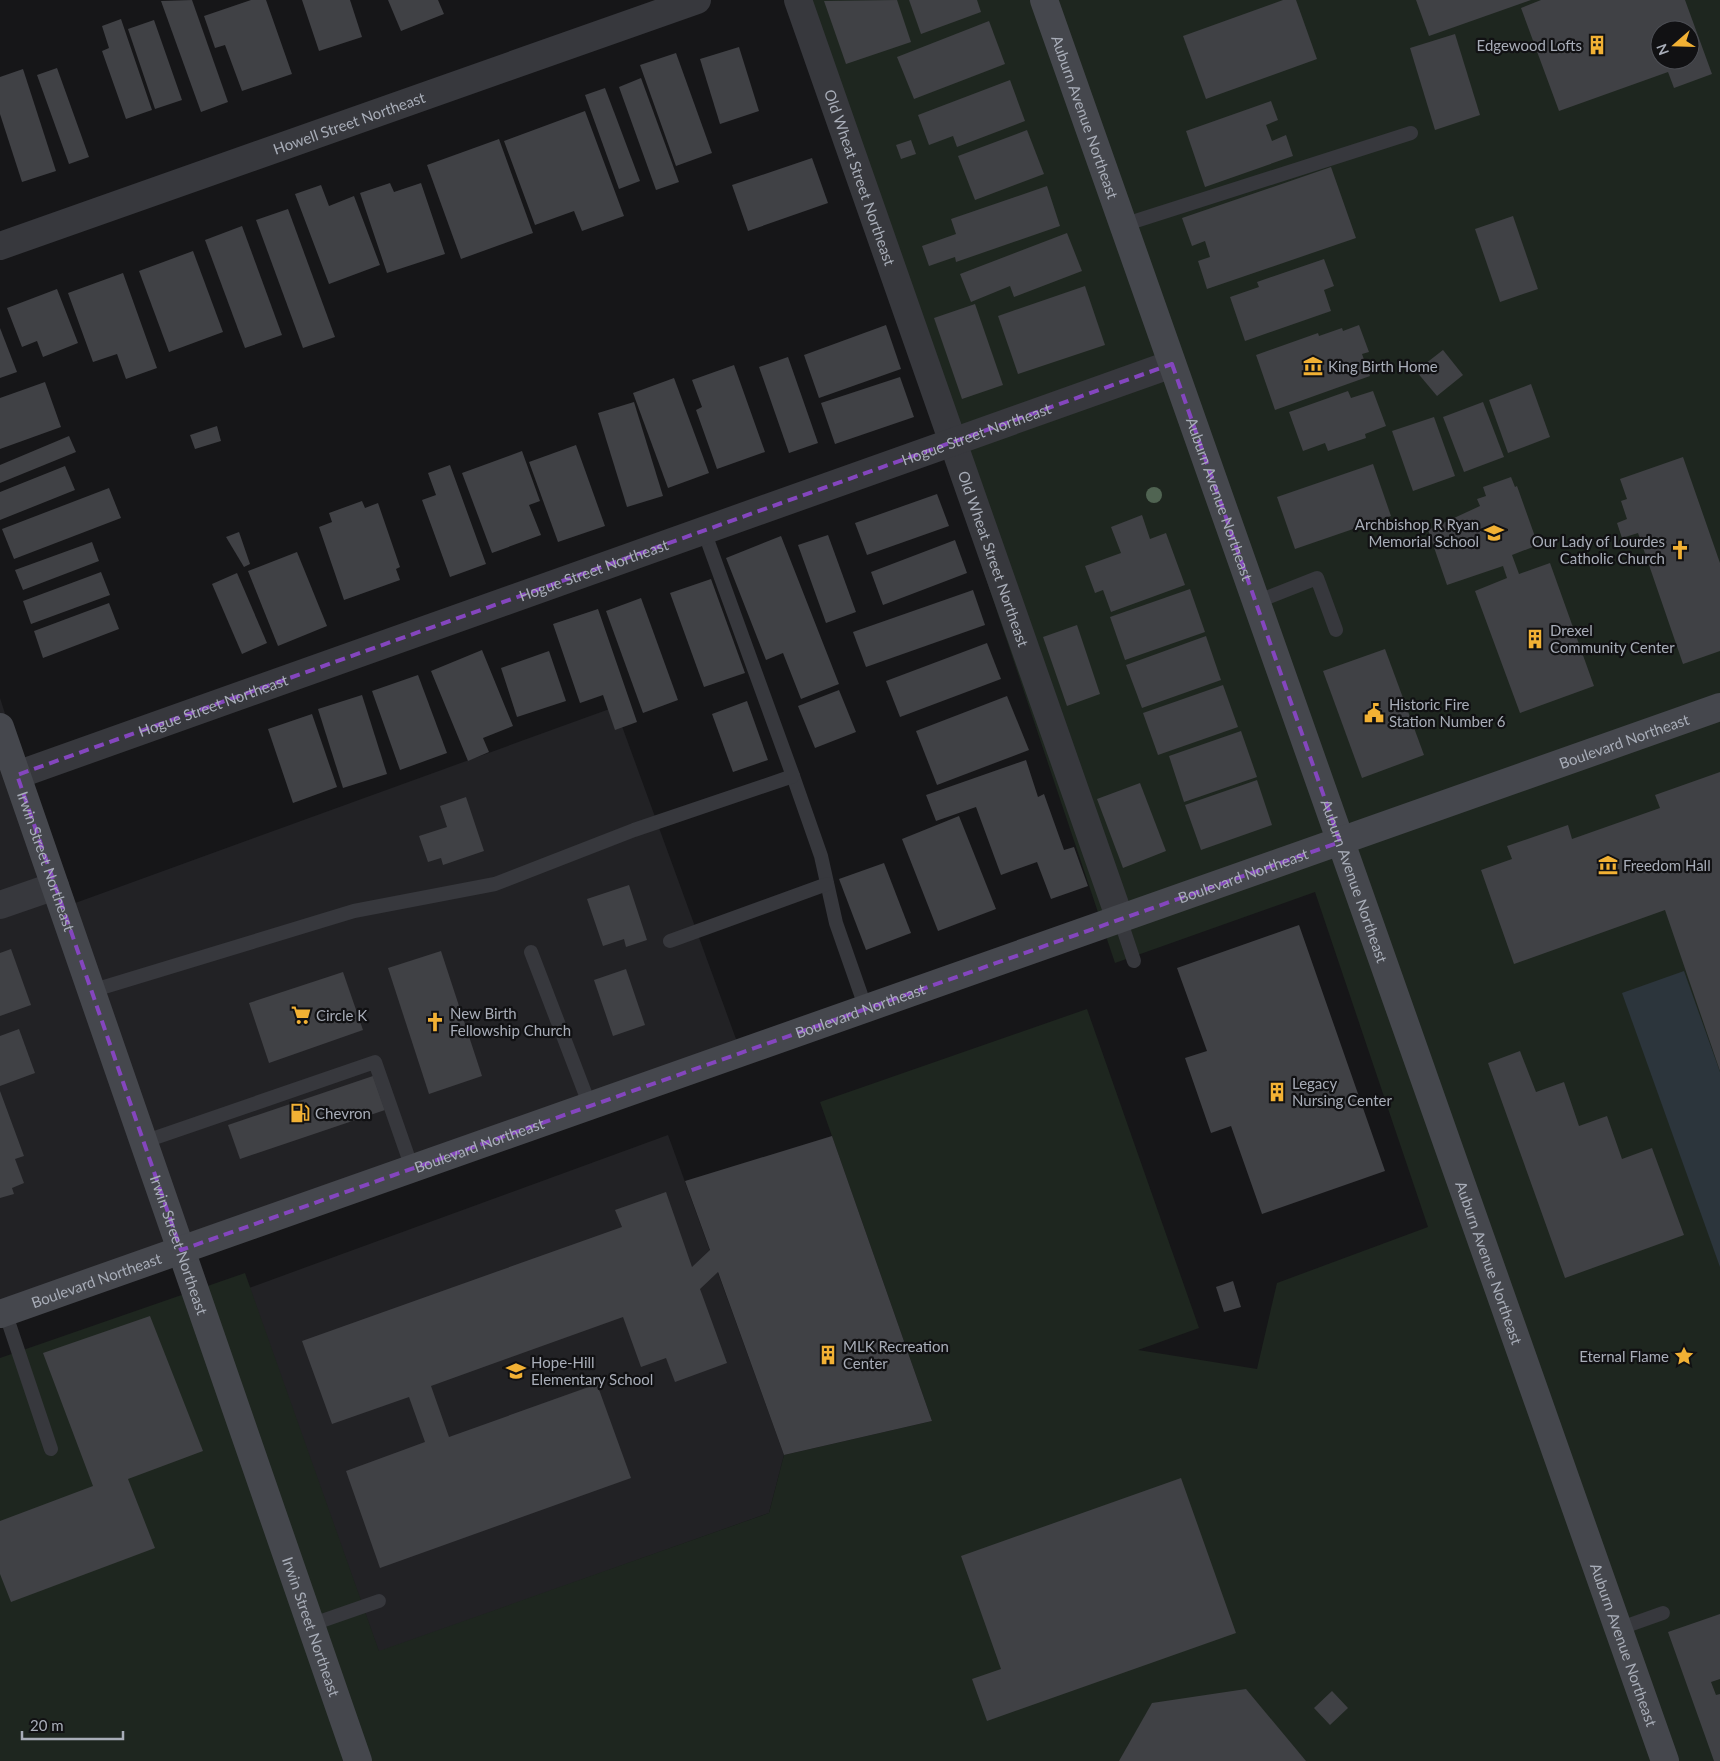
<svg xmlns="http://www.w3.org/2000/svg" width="1720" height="1761" font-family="Lato,sans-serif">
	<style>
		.built { fill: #222225 }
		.green { fill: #1e261f; fill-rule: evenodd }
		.water { fill: #2c353c }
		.building { fill: #404145; fill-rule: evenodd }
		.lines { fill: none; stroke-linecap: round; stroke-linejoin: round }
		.lane { stroke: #37383d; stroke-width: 14 }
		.street { stroke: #37383d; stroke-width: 28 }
		.secondary { stroke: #45474d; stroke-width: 28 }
		.tree { fill: #506452 }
		.marked { fill: none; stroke: #8446be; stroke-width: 4; stroke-dasharray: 10 6; stroke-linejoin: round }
		.labels { text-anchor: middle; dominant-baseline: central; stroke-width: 4.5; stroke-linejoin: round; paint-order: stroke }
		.poi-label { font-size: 15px; fill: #a8adb8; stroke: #111113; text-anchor: start }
		.street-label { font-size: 15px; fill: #a8adb8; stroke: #111113 }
	</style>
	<rect width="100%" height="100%" fill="#161618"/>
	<!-- built -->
	<g class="built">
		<path d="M0,698L67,906L615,707L740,1050L0,1313Z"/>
		<path d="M668,1135L784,1455L769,1513L379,1652L249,1288Z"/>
	</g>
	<!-- green -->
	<path class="green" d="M792,0H1720V1761H0V1358L245,1273L379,1651L769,1513L784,1455L932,1421L820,1102L1087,1009L1199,1328L1138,1350L1257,1369L1277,1283L1428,1227L1315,892L1115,963ZM1660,30H1690V60H1660Z"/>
	<!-- water -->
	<path class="water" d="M1684,971L1720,1072V1267L1622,993Z"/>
	<!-- building -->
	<g class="building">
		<path d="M192,0L228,102L201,112L161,1Z"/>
		<path d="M251,0H266L292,74L242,91L225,45L215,48L204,16Z"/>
		<path d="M302,0H350L362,37L319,51Z"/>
		<path d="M388,0H438L444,14L401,31Z"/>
		<path d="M897,0L911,42L846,64L824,1Z"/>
		<path d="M909,0H977L981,12L921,34Z"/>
		<path d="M1283,0H1296L1317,59L1206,99L1183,36Z"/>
		<path d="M1416,0H1531L1429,36Z"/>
		<path d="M1541,0H1685L1712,74L1674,88L1668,72L1559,111L1521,8ZM1660,30H1690V60H1660Z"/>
		<path d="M121,19L152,110L126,119L102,51L109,48L102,26Z"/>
		<path d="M154,20L182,100L155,109L128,29Z"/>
		<path d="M989,21L1005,64L914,99L897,57Z"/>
		<path d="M1455,34L1480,115L1435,130L1410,48Z"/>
		<path d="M739,47L759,111L720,124L700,59Z"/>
		<path d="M676,53L712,153L676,166L640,65Z"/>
		<path d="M57,68L89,157L69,164L37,75Z"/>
		<path d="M23,69L56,171L22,182L0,114V77Z"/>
		<path d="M641,78L679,182L656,190L619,87Z"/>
		<path d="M1010,80L1025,121L957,147L953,136L929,145L918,115Z"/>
		<path d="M605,88L640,181L619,189L585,95Z"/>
		<path d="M1271,101L1278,120L1266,125L1272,141L1286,135L1293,156L1205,187L1186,131Z"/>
		<path d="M585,111L624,216L582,231L574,211L535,225L504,141Z"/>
		<path d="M1027,130L1044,174L975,200L958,156Z"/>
		<path d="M499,139L533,233L461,259L427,165Z"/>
		<path d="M911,140L916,154L901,159L896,145Z"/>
		<path d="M812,158L828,203L748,231L732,185Z"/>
		<path d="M1331,167L1356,238L1207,289L1198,261L1210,257L1205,241L1192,246L1182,218Z"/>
		<path d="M390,183L394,192L421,183L445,254L387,273L360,193Z"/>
		<path d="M321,185L329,206L354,196L380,265L329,284L295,194Z"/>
		<path d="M1047,186L1060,226L956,262L955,257L929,266L922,246L956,234L951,219Z"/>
		<path d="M288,209L335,337L303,348L256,220Z"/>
		<path d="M1513,216L1538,289L1500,302L1475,229Z"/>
		<path d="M242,226L282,335L245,348L205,240Z"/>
		<path d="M1067,233L1082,271L1014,297L1010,286L971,302L960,274Z"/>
		<path d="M193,251L223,332L169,352L139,271Z"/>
		<path d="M1324,259L1334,286L1324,290L1331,311L1245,341L1230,297L1259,287L1257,282Z"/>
		<path d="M123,273L157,368L126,379L117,354L93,362L68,293Z"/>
		<path d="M1085,286L1105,345L1018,374L998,316Z"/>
		<path d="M57,289L78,343L43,357L37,341L22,347L7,308Z"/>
		<path d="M975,304L1003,385L962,399L934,318Z"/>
		<path d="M886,325L901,369L819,398L804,355Z"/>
		<path d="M1359,325L1369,352L1362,354L1370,376L1275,410L1256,355L1318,333L1319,336L1342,328L1343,331Z"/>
		<path d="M0,328L17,372L0,378Z"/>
		<path d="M1443,350L1463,375L1437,396L1416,371Z"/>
		<path d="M788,357L818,443L789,453L759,367Z"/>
		<path d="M734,365L765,452L717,469L696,410L702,407L692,380Z"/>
		<path d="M900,377L914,417L835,444L821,403Z"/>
		<path d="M674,378L709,473L668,488L633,393Z"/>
		<path d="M45,382L61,427L0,449V398Z"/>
		<path d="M1531,384L1550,437L1508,453L1489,400Z"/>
		<path d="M1348,391L1351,398L1373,391L1386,426L1365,434L1366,438L1328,451L1325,443L1303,451L1289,412Z"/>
		<path d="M634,402L663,496L627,507L598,413Z"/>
		<path d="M1483,402L1504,457L1464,472L1443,417Z"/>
		<path d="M1434,417L1455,476L1413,491L1392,431Z"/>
		<path d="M217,426L221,441L195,449L190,435Z"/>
		<path d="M69,436L76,452L0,483V465Z"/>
		<path d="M576,445L605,526L558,542L529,462Z"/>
		<path d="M522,451L540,501L529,505L541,535L492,553L462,473Z"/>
		<path d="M1683,457L1720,563V651L1683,664L1638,533L1622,538L1617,523L1627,519L1621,501L1627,499L1620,479Z"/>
		<path d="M1373,464L1391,516L1295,549L1277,497Z"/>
		<path d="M450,465L486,564L450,577L422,500L436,495L428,473Z"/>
		<path d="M65,466L75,490L0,520V492Z"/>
		<path d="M1511,477L1515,487L1517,486L1538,545L1512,555L1519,574L1550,563L1594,686L1520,713L1475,591L1507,578L1503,566L1447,585L1428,530L1480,506L1477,499L1486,496L1483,487Z"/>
		<path d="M109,488L121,518L14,559L2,529Z"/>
		<path d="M937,494L949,526L867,555L855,523Z"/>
		<path d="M362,501L365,508L378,503L400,567L396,569L400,580L344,600L319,527L332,522L329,513Z"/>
		<path d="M1142,515L1150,539L1166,533L1185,585L1111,612L1103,590L1095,593L1085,566L1121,553L1111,527Z"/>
		<path d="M239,532L250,564L244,567L226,537Z"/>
		<path d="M828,535L856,612L826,623L798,545Z"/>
		<path d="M781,536L839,684L801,699L783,653L766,660L726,558Z"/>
		<path d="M955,540L967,573L883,605L871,572Z"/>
		<path d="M92,542L99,561L23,590L15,570Z"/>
		<path d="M297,552L327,626L278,646L248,571Z"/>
		<path d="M101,572L110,595L31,624L23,601Z"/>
		<path d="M237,573L267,643L242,654L212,584Z"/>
		<path d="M711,579L745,673L704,687L670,593Z"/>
		<path d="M1190,589L1205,632L1125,660L1110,617Z"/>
		<path d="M973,590L985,625L866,667L853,632Z"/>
		<path d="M641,598L678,700L643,713L606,611Z"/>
		<path d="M109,603L119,629L43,658L34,631Z"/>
		<path d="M598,609L637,722L615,730L603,695L580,703L553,624Z"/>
		<path d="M1077,625L1100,694L1067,706L1043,637Z"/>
		<path d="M1206,636L1221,680L1142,708L1126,665Z"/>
		<path d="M987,643L1001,679L900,717L886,681Z"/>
		<path d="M1385,649L1424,755L1362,778L1323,671Z"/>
		<path d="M482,650L513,726L483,738L489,752L468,761L431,671Z"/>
		<path d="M549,651L566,701L517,717L501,668Z"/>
		<path d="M418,675L447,753L400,770L372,691Z"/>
		<path d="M1223,685L1238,727L1158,755L1143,713Z"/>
		<path d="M839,690L856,732L815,748L798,706Z"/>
		<path d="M362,695L387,774L343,788L318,709Z"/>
		<path d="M1007,696L1029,750L937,785L916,731Z"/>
		<path d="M747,701L768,760L733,772L712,714Z"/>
		<path d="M312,714L337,787L293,803L268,729Z"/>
		<path d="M1241,731L1257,777L1184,802L1169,756Z"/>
		<path d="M1026,760L1038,797L1044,794L1064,850L1074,847L1088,886L1051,899L1037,862L1001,875L976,807L936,821L926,795Z"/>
		<path d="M1720,772V1071L1665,910L1514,964L1481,870L1512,859L1507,846L1568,825L1572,839L1660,808L1655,795Z"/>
		<path d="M1257,780L1272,825L1201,850L1185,805Z"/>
		<path d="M1140,783L1166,851L1123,868L1097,799Z"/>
		<path d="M466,797L484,851L443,865L441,858L428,862L419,836L447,827L440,806Z"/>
		<path d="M959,816L996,909L938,931L902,839Z"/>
		<path d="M884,863L911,933L866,950L839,879Z"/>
		<path d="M629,885L647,940L626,947L624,939L603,946L587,899Z"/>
		<path d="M1299,925L1385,1171L1262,1214L1231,1126L1211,1133L1185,1058L1207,1051L1177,968Z"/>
		<path d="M11,949L31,1005L0,1016V953Z"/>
		<path d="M441,951L482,1076L429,1094L388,968Z"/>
		<path d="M626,969L645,1025L613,1036L594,980Z"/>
		<path d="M343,972L363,1030L269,1063L249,1003Z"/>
		<path d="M19,1029L35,1073L0,1086V1036Z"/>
		<path d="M1520,1051L1536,1092L1564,1082L1579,1126L1607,1116L1622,1159L1652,1148L1684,1235L1565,1278L1488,1063Z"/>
		<path d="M373,1076L385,1110L240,1159L228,1125Z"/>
		<path d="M0,1091L24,1156L15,1159L24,1183L12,1188L14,1194L0,1198Z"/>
		<path d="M832,1136L932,1421L784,1455L718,1272L700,1289L727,1363L675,1382L666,1358L641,1367L623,1317L431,1386L449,1437L597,1384L631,1478L380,1568L346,1471L425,1442L409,1397L332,1424L302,1341L622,1227L615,1210L666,1192L692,1267L710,1250L685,1181Z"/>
		<path d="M1233,1281L1241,1307L1224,1312L1216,1287Z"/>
		<path d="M150,1316L203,1451L128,1479L155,1548L11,1602L0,1574V1521L93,1486L43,1353Z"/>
		<path d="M1181,1478L1236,1633L987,1721L972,1679L1001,1669L961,1556Z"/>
		<path d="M1720,1614V1679L1711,1682L1716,1695L1720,1694V1761H1714L1668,1632Z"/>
		<path d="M1246,1689L1306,1761H1119L1152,1703Z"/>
		<path d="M1332,1691L1348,1708L1330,1725L1314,1708Z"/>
	</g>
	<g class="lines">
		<!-- lane -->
		<g class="lane">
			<path d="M1123,225L1411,133"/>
			<path d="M1256,602L1317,578L1336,630"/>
			<path d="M793,776L821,856L836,923L866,1009"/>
			<path d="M1120,919L1134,961"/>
			<path d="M670,941L827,884"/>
			<path d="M531,952L590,1106"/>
			<path d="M91,991L354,911L495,884L634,830L793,776L704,531"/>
			<path d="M143,1142L375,1062L412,1168"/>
			<path d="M5,1312L51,1449"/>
			<path d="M310,1625L379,1601"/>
			<path d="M1618,1629L1663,1613"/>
		</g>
		<!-- street -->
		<g class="street">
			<path id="s1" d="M798,0L1120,919"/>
			<path id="s2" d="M0,246L697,0"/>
			<path id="s3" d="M17,775L1172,364"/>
			<path d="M0,905L55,886"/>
		</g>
		<!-- secondary -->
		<g class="secondary">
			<path id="s4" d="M1044,0L1665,1761"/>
			<path id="s5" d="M0,727L358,1761"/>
			<path id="s6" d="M0,1314L1720,707"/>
		</g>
	</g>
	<!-- trees -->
	<circle class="tree" cx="1154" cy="495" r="8"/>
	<!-- marked area -->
	<path class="marked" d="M1172,364L1340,842L181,1250L17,775Z"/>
	<!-- icons -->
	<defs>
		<symbol id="building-bare" viewBox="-9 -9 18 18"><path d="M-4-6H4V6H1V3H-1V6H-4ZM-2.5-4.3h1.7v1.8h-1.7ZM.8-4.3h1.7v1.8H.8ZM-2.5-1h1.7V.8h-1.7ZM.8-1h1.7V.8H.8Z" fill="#f2b134" stroke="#111113" stroke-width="2.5" paint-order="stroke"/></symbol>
		<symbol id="museum-bare" viewBox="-9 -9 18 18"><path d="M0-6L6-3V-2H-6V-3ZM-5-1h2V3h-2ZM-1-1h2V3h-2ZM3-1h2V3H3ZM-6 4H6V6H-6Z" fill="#f2b134" stroke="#111113" stroke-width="2.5" paint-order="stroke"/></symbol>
		<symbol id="school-bare" viewBox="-9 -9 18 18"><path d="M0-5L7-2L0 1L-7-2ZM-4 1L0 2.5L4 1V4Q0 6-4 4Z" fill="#f2b134" stroke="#111113" stroke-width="2.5" paint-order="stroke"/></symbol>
		<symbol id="church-bare" viewBox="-9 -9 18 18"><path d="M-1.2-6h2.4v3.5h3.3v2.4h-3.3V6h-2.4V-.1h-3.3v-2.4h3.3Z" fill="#f2b134" stroke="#111113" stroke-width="2.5" paint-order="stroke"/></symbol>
		<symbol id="civic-bare" viewBox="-9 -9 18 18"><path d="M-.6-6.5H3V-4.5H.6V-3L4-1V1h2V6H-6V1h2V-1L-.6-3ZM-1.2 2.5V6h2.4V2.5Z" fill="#f2b134" stroke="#111113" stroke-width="2.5" paint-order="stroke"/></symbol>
		<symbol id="supermarket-bare" viewBox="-9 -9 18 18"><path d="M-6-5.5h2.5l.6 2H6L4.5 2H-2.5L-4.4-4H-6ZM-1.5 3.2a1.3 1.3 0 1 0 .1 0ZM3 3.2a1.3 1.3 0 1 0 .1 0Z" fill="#f2b134" stroke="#111113" stroke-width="2.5" paint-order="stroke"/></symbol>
		<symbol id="fuel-bare" viewBox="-9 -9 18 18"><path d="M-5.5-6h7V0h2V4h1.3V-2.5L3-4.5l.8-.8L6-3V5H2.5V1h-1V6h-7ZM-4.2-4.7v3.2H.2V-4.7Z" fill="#f2b134" stroke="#111113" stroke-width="2.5" paint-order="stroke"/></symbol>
		<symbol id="sight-bare" viewBox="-9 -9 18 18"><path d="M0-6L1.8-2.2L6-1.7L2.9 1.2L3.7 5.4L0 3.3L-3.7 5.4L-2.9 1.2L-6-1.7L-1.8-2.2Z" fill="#f2b134" stroke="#111113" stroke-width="2.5" paint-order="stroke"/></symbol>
	</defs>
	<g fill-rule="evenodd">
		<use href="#building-bare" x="1583" y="31" width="28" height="28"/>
		<use href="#museum-bare" x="1299" y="352" width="28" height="28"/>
		<use href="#school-bare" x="1480" y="519" width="28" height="28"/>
		<use href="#church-bare" x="1666" y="536" width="28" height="28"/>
		<use href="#building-bare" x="1521" y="625" width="28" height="28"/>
		<use href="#civic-bare" x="1360" y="699" width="28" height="28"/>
		<use href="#museum-bare" x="1594" y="851" width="28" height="28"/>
		<use href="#supermarket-bare" x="287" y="1001" width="28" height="28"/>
		<use href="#church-bare" x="421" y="1008" width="28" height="28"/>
		<use href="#building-bare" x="1263" y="1078" width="28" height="28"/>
		<use href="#fuel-bare" x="286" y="1099" width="28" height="28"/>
		<use href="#building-bare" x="814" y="1341" width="28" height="28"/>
		<use href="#sight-bare" x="1670" y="1342" width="28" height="28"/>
		<use href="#school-bare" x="502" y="1357" width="28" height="28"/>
	</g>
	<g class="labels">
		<!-- poi labels -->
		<g class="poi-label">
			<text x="1582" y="45" text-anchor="end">Edgewood Lofts</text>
			<text x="1328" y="366">King Birth Home</text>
			<text x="1479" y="524" text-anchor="end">Archbishop R Ryan<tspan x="1479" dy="17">Memorial School</tspan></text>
			<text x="1665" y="541" text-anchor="end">Our Lady of Lourdes<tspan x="1665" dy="17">Catholic Church</tspan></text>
			<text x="1550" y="630">Drexel<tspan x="1550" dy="17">Community Center</tspan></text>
			<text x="1389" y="704">Historic Fire<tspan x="1389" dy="17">Station Number 6</tspan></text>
			<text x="1623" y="865">Freedom Hall</text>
			<text x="450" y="1013">New Birth<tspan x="450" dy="17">Fellowship Church</tspan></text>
			<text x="316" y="1015">Circle K</text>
			<text x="1292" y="1083">Legacy<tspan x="1292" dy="17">Nursing Center</tspan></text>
			<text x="315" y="1113">Chevron</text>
			<text x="843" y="1346">MLK Recreation<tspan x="843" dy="17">Center</tspan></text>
			<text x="1669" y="1356" text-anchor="end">Eternal Flame</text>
			<text x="531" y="1362">Hope-Hill<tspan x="531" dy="17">Elementary School</tspan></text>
		</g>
		<!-- street labels -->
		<g class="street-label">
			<text stroke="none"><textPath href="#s4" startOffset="124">Auburn Avenue Northeast</textPath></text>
			<text stroke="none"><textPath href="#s2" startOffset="370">Howell Street Northeast</textPath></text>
			<text stroke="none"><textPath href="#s1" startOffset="188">Old Wheat Street Northeast</textPath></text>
			<text stroke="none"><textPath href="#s3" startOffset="1018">Hogue Street Northeast</textPath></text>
			<text stroke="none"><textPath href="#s4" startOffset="529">Auburn Avenue Northeast</textPath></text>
			<text stroke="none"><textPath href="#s1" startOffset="592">Old Wheat Street Northeast</textPath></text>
			<text stroke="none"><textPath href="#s3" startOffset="612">Hogue Street Northeast</textPath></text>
			<text stroke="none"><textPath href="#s3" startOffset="208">Hogue Street Northeast</textPath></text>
			<text stroke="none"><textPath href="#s6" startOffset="1722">Boulevard Northeast</textPath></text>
			<text stroke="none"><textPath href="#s5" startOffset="142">Irwin Street Northeast</textPath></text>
			<text stroke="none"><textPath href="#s6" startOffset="1318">Boulevard Northeast</textPath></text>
			<text stroke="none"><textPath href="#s4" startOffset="934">Auburn Avenue Northeast</textPath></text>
			<text stroke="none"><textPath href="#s6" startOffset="912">Boulevard Northeast</textPath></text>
			<text stroke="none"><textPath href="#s6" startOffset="508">Boulevard Northeast</textPath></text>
			<text stroke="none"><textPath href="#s5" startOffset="548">Irwin Street Northeast</textPath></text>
			<text stroke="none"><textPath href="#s4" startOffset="1339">Auburn Avenue Northeast</textPath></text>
			<text stroke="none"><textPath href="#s6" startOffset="102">Boulevard Northeast</textPath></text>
			<text stroke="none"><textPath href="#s5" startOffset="952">Irwin Street Northeast</textPath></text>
			<text stroke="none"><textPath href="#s4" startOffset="1744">Auburn Avenue Northeast</textPath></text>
		</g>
	</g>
	<!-- north arrow -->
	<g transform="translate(1675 45) rotate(250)"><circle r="24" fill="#111113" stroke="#4d4f55"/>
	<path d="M0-4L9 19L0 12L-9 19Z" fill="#f2b134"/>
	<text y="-8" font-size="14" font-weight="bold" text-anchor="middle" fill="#a8adb8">N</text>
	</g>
	<!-- scale -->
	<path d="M22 1731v8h101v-8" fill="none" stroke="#a8adb8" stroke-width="2.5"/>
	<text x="30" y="1731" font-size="15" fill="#a8adb8" stroke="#111113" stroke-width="4" paint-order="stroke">20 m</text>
</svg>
